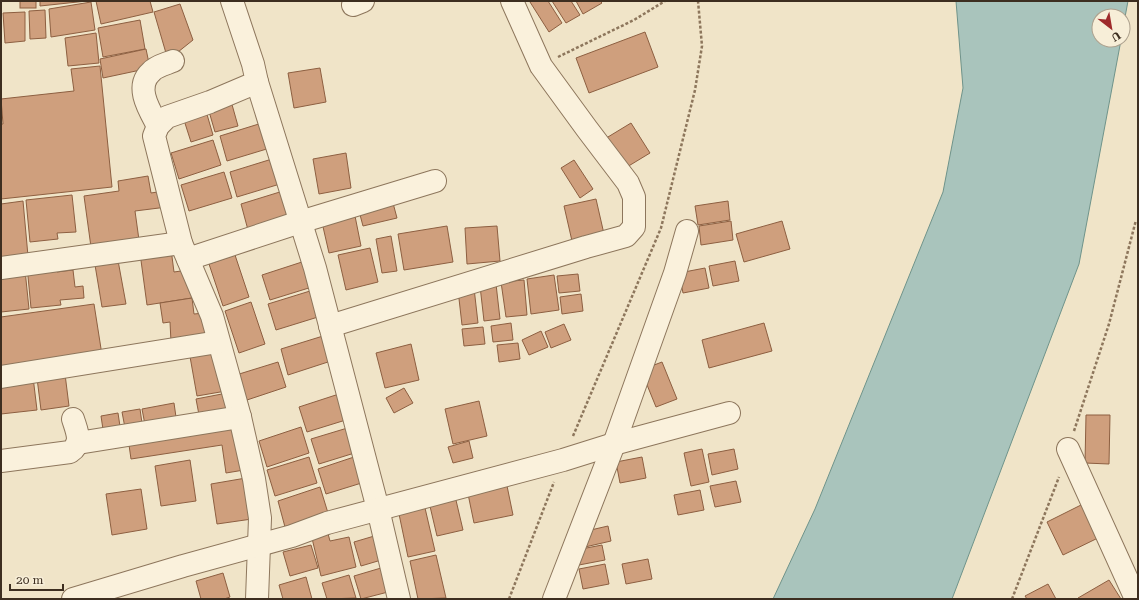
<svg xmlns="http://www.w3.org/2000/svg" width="1139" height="600" font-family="'Roboto Serif',serif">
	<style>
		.water { fill: #a9c4bc; stroke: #6f938a }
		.building { fill: #cf9f7d; stroke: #8d5f41 }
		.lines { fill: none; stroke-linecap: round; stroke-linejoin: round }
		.minor-casing { stroke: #8d765c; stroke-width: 24 }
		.path { stroke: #8d765c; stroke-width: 2.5; stroke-dasharray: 3 2; stroke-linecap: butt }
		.minor { stroke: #faf1dc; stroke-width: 22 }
	</style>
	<rect width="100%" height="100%" fill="#f0e4c8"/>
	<!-- water -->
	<path class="water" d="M956,1H1128L1123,28V16H1099V40H1121L1079,264L952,599H773L815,509L943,192L963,88Z"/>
	<!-- building -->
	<g class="building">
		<rect x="20" y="1" width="16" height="7"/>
		<path d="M40,1H87L40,6Z"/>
		<path d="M96,1H150L153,12L101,24Z"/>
		<path d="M532,1H548L562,23L549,32L530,2Z"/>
		<path d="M552,1H571L580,15L566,23Z"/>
		<path d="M576,1H600L602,3L583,14Z"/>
		<path d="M91,2L95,30L51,37L49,9Z"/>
		<path d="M180,4L193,40L168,60L154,12Z"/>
		<path d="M45,10L46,38L30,39L29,11Z"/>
		<path d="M25,12V41L5,43L3,13Z"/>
		<path d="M140,20L145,49L103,57L98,28Z"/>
		<path d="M645,32L658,67L589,93L576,58Z"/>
		<path d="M96,33L99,63L68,66L65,38Z"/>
		<path d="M146,49L150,68L103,78L100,59Z"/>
		<path d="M100,66L112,187L1,199V124H3L1,99L74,91L71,69Z"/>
		<path d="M320,68L326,102L294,108L288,73Z"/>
		<path d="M231,101L238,126L215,132L208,108Z"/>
		<path d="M206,111L213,135L191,142L183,117Z"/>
		<path d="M262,123L270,148L227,161L220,136Z"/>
		<path d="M631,123L650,153L622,170L603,140Z"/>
		<path d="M213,140L221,165L179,179L171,153Z"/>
		<path d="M346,153L351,188L319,194L313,159Z"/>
		<path d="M272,159L280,184L237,197L230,172Z"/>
		<path d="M574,160L593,189L580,198L561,168Z"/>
		<path d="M224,172L232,198L189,211L181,185Z"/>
		<path d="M148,176L151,193L164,191L167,207L135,211L139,240L91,247L84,196L119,191L118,181Z"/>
		<path d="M283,191L291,217L248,230L241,204Z"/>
		<path d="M72,195L76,232L57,233L58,239L30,242L26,200Z"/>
		<path d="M596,199L604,234L572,241L564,206Z"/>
		<path d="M23,201L28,256L1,258V204Z"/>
		<path d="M728,201L730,220L698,225L695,206Z"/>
		<path d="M393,203L397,218L363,226L359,211Z"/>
		<path d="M354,211L361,246L329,253L321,218Z"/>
		<path d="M731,221L733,240L701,245L699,226Z"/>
		<path d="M782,221L790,249L744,262L736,234Z"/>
		<path d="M447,226L453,262L404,270L398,234Z"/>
		<path d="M497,226L500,261L467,264L465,228Z"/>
		<path d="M391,236L397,271L382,273L376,239Z"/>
		<path d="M370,248L378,282L346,290L338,255Z"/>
		<path d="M171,249L174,272L188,270L192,298L147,305L140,253Z"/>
		<path d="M117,255L126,304L102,307L94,259Z"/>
		<path d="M235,255L249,297L223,306L209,264Z"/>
		<path d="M305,261L312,287L270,300L262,275Z"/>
		<path d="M735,261L739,281L713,286L709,266Z"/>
		<path d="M56,263L57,272L73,270L75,287L83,286L84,298L60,300L61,305L31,308L27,266Z"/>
		<path d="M705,268L709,288L683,293L679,273Z"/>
		<path d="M25,270L29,309L1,312V279H4V271Z"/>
		<path d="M578,274L580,291L559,293L557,276Z"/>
		<path d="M554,275L559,310L531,314L527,279Z"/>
		<path d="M524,280L527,315L506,317L501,282Z"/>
		<path d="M496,284L500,319L484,321L480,286Z"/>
		<path d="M474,288L478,323L462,325L458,290Z"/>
		<path d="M310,291L318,317L276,330L268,304Z"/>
		<path d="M581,294L583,311L562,314L560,297Z"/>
		<path d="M192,298L194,314L205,313L211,336L171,342L170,322L163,323L160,303Z"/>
		<path d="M251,302L265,344L239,353L225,311Z"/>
		<path d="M94,304L102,355L1,369V317Z"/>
		<path d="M511,323L513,340L493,342L491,326Z"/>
		<path d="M764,323L772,351L709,368L702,340Z"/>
		<path d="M564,324L571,340L551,348L545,332Z"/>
		<path d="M483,327L485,344L464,346L462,329Z"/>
		<path d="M541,331L548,347L529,355L522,340Z"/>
		<path d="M323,336L331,361L288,375L281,349Z"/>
		<path d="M518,343L520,359L499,362L497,345Z"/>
		<path d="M411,344L419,380L385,388L376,353Z"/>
		<path d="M218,346L226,391L197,396L189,351Z"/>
		<path d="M278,362L286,387L244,401L236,375Z"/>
		<path d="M662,362L677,399L656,407L641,370Z"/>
		<path d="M65,374L69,406L41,410L37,378Z"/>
		<path d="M33,377L37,410L1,414V381Z"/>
		<path d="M404,388L413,403L394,413L386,398Z"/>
		<path d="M227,393L231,415L200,420L196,399Z"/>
		<path d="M342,393L349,419L307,432L299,407Z"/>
		<path d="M479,401L487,436L453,444L445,409Z"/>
		<path d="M174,403L177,424L146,430L142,409Z"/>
		<path d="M140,409L143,430L126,433L122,412Z"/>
		<path d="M118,413L121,433L104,436L101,416Z"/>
		<path d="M1086,415H1110L1109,464L1085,463Z"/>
		<path d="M236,420L244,470L226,473L222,445L131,459L128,438Z"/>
		<path d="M354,426L361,451L319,464L311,439Z"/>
		<path d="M301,427L309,453L267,467L259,441Z"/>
		<path d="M469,441L473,458L453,463L448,447Z"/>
		<path d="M702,449L709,482L691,486L684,453Z"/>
		<path d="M734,449L738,469L712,475L708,454Z"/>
		<path d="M360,455L368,481L326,494L318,469Z"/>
		<path d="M309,457L317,483L275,496L267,470Z"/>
		<path d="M642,457L646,478L620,483L616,462Z"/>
		<path d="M190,460L196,501L161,506L155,466Z"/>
		<path d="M246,478L252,519L217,524L211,484Z"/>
		<path d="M506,481L513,515L474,523L467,489Z"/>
		<path d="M736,481L741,502L715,507L710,486Z"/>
		<path d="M320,487L328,513L285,527L278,501Z"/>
		<path d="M141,489L147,529L112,535L106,494Z"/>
		<path d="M700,490L704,510L678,515L674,495Z"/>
		<path d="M455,496L463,530L437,536L429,502Z"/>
		<path d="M1083,504L1100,537L1063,555L1047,522Z"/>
		<path d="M425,508L435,551L408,557L399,514Z"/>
		<path d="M608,526L611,541L585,547L582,532Z"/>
		<path d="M327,530L330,541L349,537L356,567L321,576L311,534Z"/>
		<path d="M381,534L388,558L361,566L354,542Z"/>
		<path d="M311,545L318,568L290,576L283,552Z"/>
		<path d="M602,545L605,560L579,565L576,550Z"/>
		<path d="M436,555L446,598L418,599L410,561Z"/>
		<path d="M648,559L652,579L626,584L622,564Z"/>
		<path d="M605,564L609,584L583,589L579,569Z"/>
		<path d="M381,568L388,592L361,599L354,576Z"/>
		<path d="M223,573L230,597L224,599H201L196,581Z"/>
		<path d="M349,575L356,598L327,599L322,583Z"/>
		<path d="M306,577L312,599H283L279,585Z"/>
		<path d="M1109,580L1121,599H1079L1078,598Z"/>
		<path d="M1048,584L1056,599H1027L1025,596Z"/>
	</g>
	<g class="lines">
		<defs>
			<g id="minor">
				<path d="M232,1L253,64L257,82L210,102L167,117L158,126L154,136L181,243L212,316L240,417L254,479L260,518L257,599"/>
				<path d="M353,5L363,1"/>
				<path d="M257,82L315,268L378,509L399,599"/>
				<path d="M158,126C150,111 134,87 151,72C156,66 166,64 173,61"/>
				<path d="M188,259L300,222L435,181"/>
				<path d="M1,268L181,243"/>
				<path d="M330,326L586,247L626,236L634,227V197L628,183L587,129L541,66L512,1"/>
				<path d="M1,377L218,342"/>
				<path d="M78,443L240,417"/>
				<path d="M1068,449L1136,599"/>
				<path d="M1,461L70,452C83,443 77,432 73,419"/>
				<path d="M73,599L183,566L292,536L327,523L563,460L614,444L729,413"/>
				<path d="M554,599L614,444L675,273L687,231"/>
			</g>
		</defs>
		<!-- minor casing -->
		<use href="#minor" class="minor-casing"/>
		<!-- path -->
		<g class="path">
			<path d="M558,57L634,20L665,1"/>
			<path d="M1074,431L1109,324L1136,220"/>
			<path d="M573,436L661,228L695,90L702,46L698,1"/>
			<path d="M509,599L554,482"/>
			<path d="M1012,599L1059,477"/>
		</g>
		<!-- minor -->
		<use href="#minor" class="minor"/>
	</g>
	<!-- border -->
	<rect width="1139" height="600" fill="none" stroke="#3d2e20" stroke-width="4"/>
	<!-- north arrow -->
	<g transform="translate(1111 28) rotate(149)"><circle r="19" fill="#f7eed8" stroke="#ada18e"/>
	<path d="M0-3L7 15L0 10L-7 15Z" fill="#9e2a2b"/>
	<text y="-6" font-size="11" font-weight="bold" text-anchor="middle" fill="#3d2e20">U</text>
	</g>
	<!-- scale -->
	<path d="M10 584v6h53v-6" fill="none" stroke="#3d2e20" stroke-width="2"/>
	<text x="16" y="584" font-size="12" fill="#3d2e20" stroke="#f7eed8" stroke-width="3" paint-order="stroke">20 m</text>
</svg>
